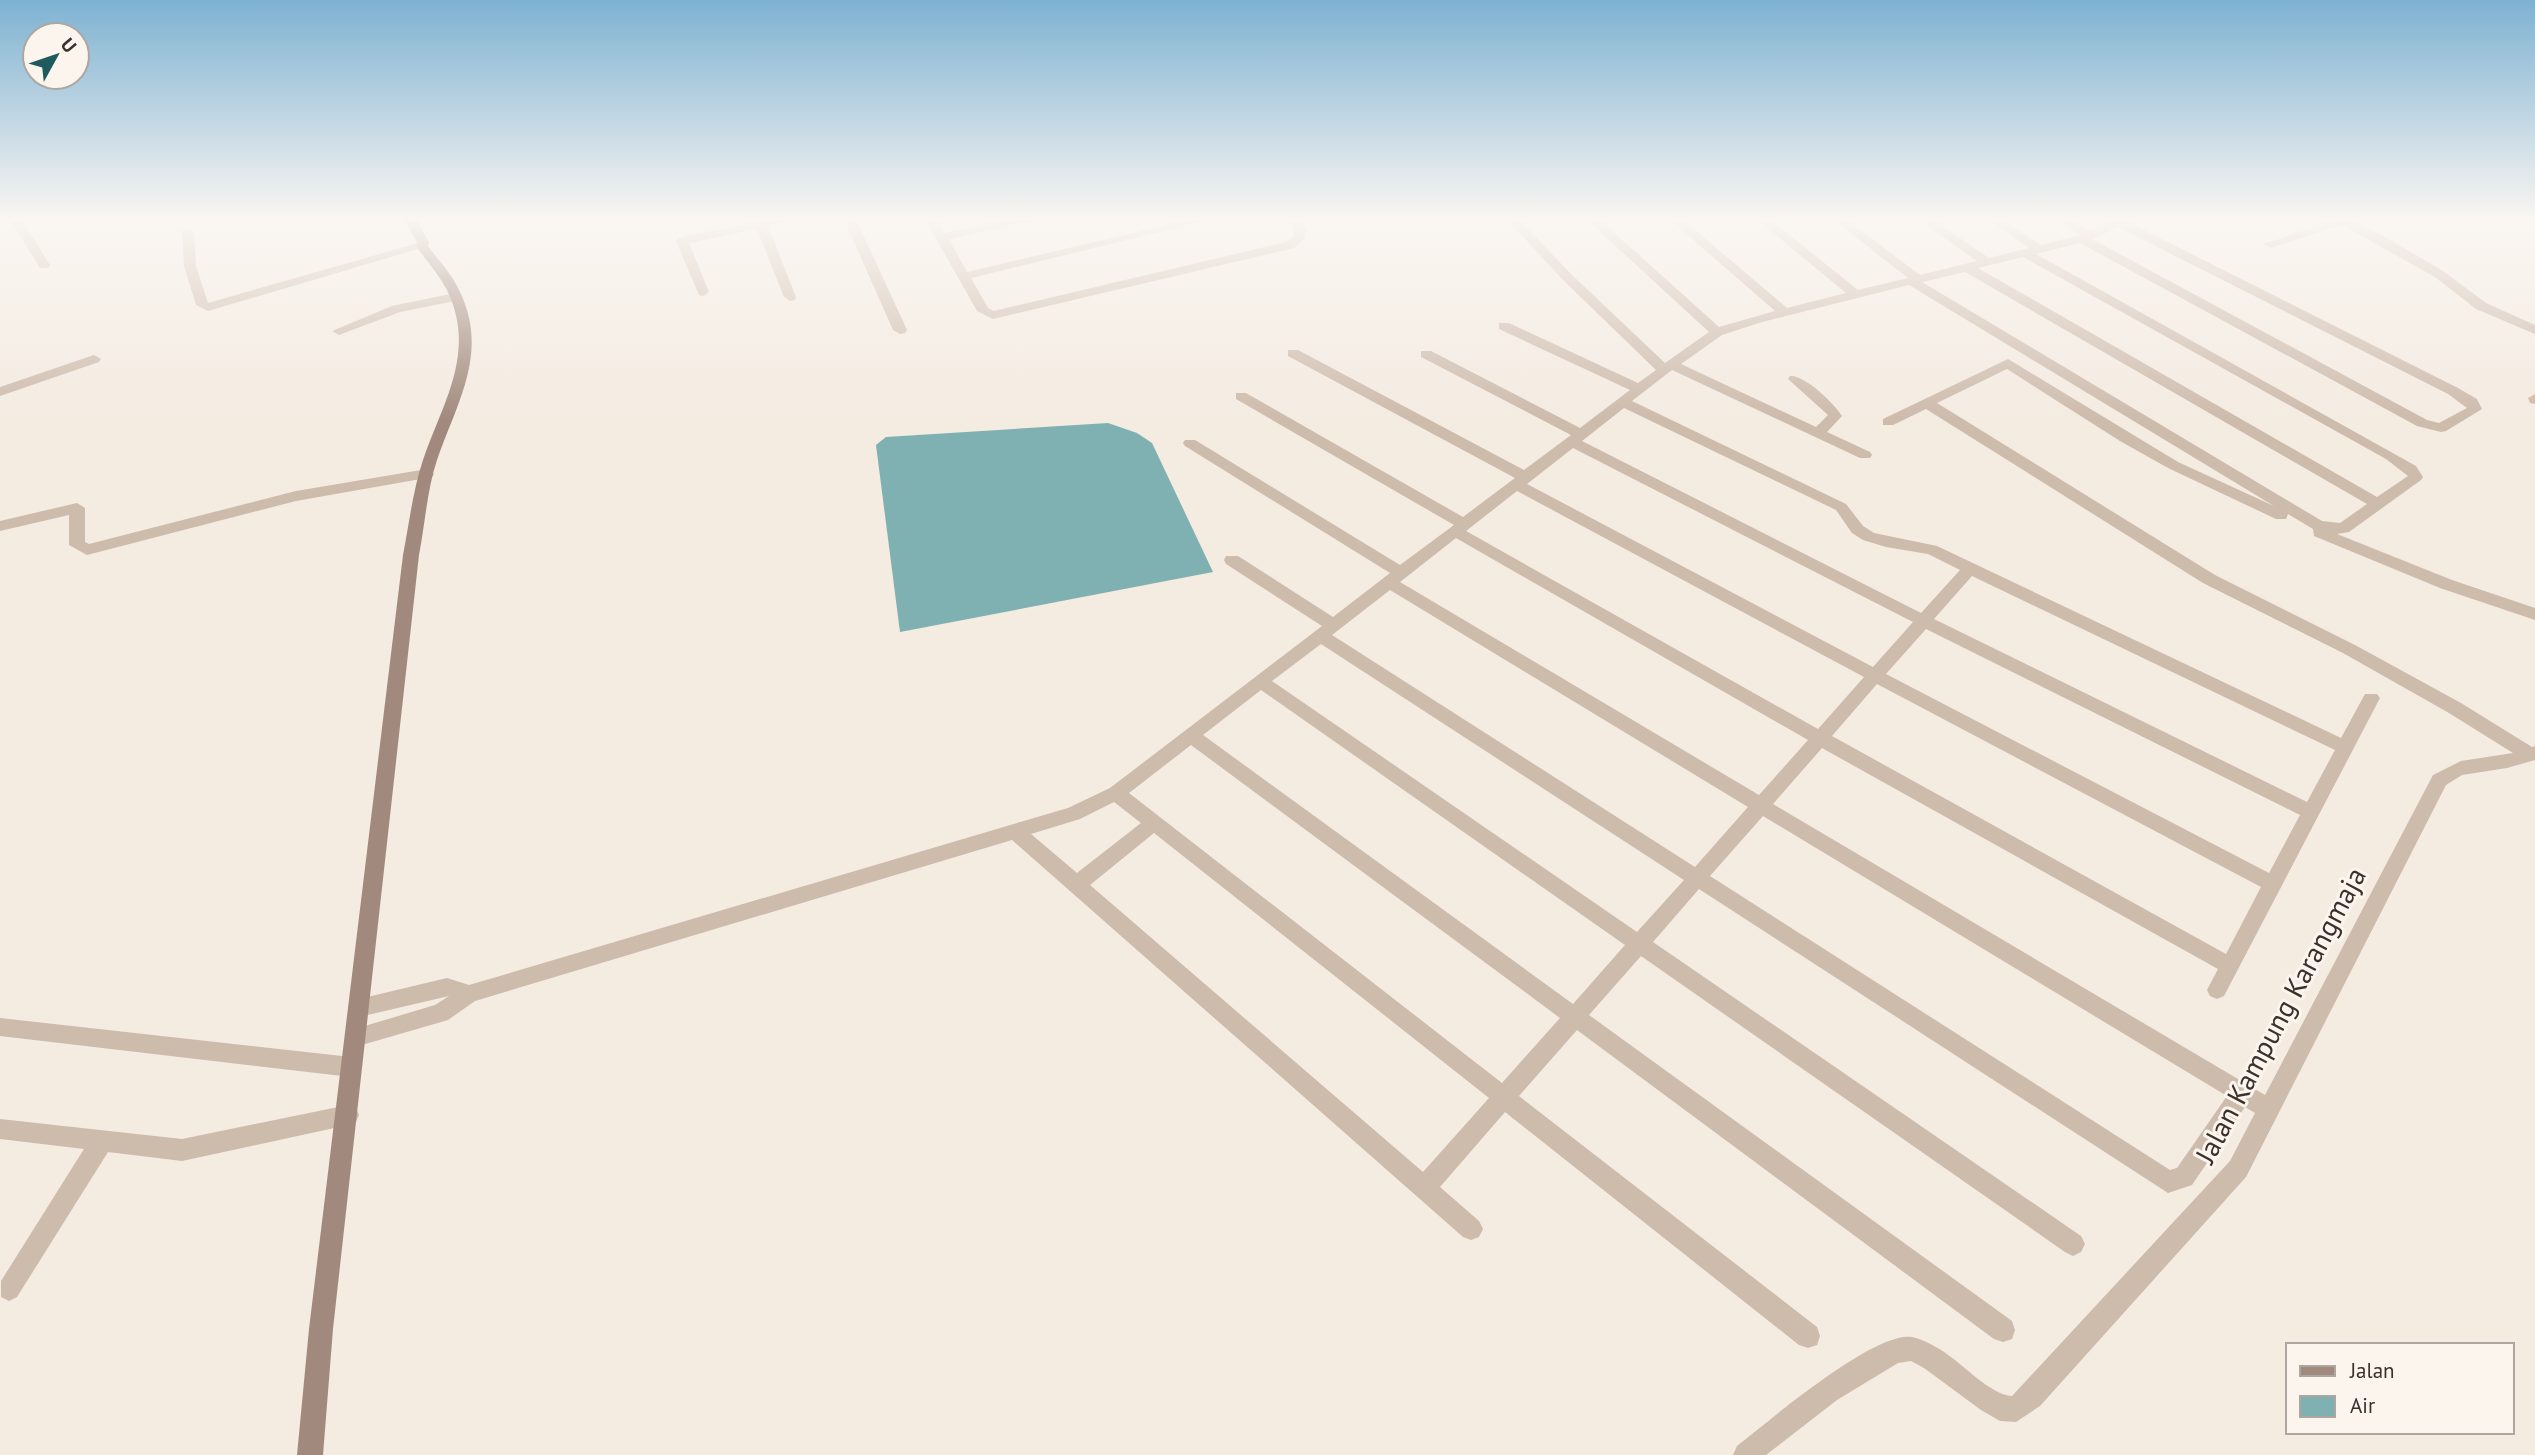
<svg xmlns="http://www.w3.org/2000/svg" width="2535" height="1455" font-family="'PT Sans',sans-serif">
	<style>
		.water { fill: #7fb0b2 }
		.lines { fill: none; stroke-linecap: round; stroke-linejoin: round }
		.street { fill: #cdbbac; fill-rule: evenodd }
		.secondary { fill: #a18a7d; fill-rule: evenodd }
		.labels { text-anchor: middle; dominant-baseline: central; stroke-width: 6; stroke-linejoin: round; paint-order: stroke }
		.near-street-label { font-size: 28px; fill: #3b302b; stroke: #fbf5ee }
	</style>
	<rect width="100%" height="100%" fill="#f4ebe1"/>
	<!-- water -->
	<path class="water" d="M1108,423L1137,433L1152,443L1213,572L900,632L876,445L886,437Z"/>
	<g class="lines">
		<!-- street -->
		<g class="street">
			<path d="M8,217H20L50,265L48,268H40Z"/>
			<path d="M780,217H802L768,226L796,297L795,300L790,301L784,297L757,229L689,243L709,292L703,296L699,295L676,241L678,238Z"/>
			<path d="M843,217H855L907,330L905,333L900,334L893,330Z"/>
			<path d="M924,217H936L945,233L1017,217H1038L1036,220L949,239L967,272L1201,217H1221L971,278L988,308L994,311L1286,242L1293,237L1294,230L1287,217H1299L1306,230L1305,238L1294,248L993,319L977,311Z"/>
			<path d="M1505,217H1517L1570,273L1665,363L1709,332L1584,217H1597L1719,327L1775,311L1667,217H1680L1787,308L1846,293L1754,217H1767L1858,290L1908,278L1830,217H1843L1920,275L1977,261L1915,217H1929L1989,258L2029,248L1984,217H1998L2041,245L2080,235L2054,217H2068L2090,231L2110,221L2105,217H2118L2458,388L2477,399L2482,409L2446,431L2441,432L2417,426L2080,243L2036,254L2416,466L2423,477L2421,480L2349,532L2337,534L2452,580L2535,608V620L2440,588L2314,536L2313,529L2288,514L2286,519H2276L2168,468L2120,441L2007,369L1937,403L2215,575L2355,645L2461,703L2532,747L2535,746V760L2507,768L2462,775L2446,785L2246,1177L2040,1406L2016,1422L2000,1421L1981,1410L1924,1368L1911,1361L1898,1363L1837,1400L1766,1455H1733L1737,1446C1769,1421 1874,1331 1912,1337C1922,1339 1933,1345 1941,1350C1961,1362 1990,1395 2012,1396L2230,1161L2255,1113L2245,1107L2192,1185L2168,1193L1699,889L1653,942L2081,1236L2085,1244L2081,1252L2073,1256L2065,1252L1641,956L1589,1015L2012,1321L2015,1330L2012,1339L2003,1342L1994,1339L1577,1030L1519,1096L1817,1327L1820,1336L1817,1345L1808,1348L1799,1345L1505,1112L1440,1187L1479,1221L1483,1229L1479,1237L1471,1240L1463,1237L1012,840L475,1001L448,1020L355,1047L348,1045L345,1038L348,1031L435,1005L449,996L359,1017L352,1014L349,1008L352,1002L359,999L447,978L469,985L1068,808L1110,788L1322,626L1226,564L1224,560L1226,556H1238L1333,617L1390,573L1185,446L1183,443L1185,440H1195L1400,565L1454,525L1236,399V393H1246L1463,517L1515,478L1288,356V350H1298L1524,470L1571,435L1421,357V351H1431L1580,428L1630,390L1499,329V323H1509L1638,383L1656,370L1562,279ZM2118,227L2448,394L2467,408L2439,423L2427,420L2092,239ZM2023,257L2386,459L2408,476L2377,497L1978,268ZM1965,272L2367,504L2340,523L2322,521L1922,282ZM1909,285L2274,506L2178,462L2008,359L1883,419V425H1893L1926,409L2203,583L2343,653L2449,713L2513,753L2461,761L2433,775L2265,1095L1773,804L1822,748L2218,969L2207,990L2210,996L2217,999L2224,996L2380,698L2377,694H2365L2341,738L1937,546L1874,533L1863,526L1846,504L1632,401L1672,370L1860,458H1870L1872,455L1870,452L1827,432L1842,416C1835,404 1804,374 1790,376L1788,379L1828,415L1816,427L1681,364L1722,335L1762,322ZM1624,408L1836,510L1852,533L1863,540L1886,547L1928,554L1960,570L1921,613L1582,441ZM1573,448L1913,622L1873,667L1527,484ZM1517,491L1864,677L1818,729L1466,531ZM1456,538L1808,740L1759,795L1400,582ZM1972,576L2335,750L2307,802L1934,619ZM1390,590L1748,807L1695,867L1332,635ZM1926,629L2300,815L2269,873L1886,674ZM1321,644L1684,880L1637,932L1272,681ZM1877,684L2261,887L2226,954L1832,736ZM1261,690L1625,945L1573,1004L1203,735ZM1191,745L1560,1018L1502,1083L1129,793ZM1114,802L1141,823L1077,873L1031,834L1080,819ZM1763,816L2227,1096L2177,1168L2170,1170L1710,876ZM1154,833L1489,1098L1423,1172L1090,885Z"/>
			<path d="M2328,217H2343L2385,237L2443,271L2486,303L2535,325V334L2476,309L2435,277L2342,225L2270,248L2264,244L2332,221Z"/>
			<path d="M188,228L194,232L196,266L208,303L418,243L428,246L208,311L196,305L184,266L182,232Z"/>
			<path d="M455,293L461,297L460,300L400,312L339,335L332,331L392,306Z"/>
			<path d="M94,355L101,359L99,362L0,396V387Z"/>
			<path d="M2535,394V404L2530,403L2528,398Z"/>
			<path d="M427,469L434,474L432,477L296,501L87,555L69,545V515L0,531V521L77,503L85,508V542L89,544L296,491Z"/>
			<path d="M0,1018L351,1057L359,1060L362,1067L359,1074L351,1077L0,1036Z"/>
			<path d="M348,1105L356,1108L359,1115L356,1122L348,1125L182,1161L108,1152L17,1297L9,1301L1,1297V1281L84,1149L0,1139V1119L182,1139Z"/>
		</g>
		<!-- secondary -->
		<path class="secondary" d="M403,217H415L429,242L428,246C438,260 452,274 459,290C490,352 457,402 437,460C427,490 425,524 419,555L333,1329L323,1455H297L309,1329L403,555C409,524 413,490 423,460C443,402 477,352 447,290C439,275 426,260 416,246L417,242Z"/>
	</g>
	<!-- sky -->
	<linearGradient id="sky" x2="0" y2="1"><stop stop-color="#7eb2d2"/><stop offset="0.52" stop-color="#faf6f2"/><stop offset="1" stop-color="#faf6f2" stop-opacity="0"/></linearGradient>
	<rect width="2535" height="420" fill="url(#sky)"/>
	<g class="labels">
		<!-- near-street labels -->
		<g class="near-street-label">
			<text transform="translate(2280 1015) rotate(-62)">Jalan Kampung Karangmaja</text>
		</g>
	</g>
	<!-- legend -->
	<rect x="2286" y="1343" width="228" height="91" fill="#fbf5ee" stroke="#aea6a0" stroke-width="2"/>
	<rect x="2300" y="1366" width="35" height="10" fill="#a18a7d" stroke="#aea6a0" stroke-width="2"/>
	<text x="2350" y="1378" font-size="21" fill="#3b302b">Jalan</text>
	<rect x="2300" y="1396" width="35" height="21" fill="#7fb0b2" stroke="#aea6a0" stroke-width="2"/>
	<text x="2350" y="1413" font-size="21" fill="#3b302b">Air</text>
	<!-- north arrow -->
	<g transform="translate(56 56) rotate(50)"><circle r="33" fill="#fbf5ee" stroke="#aea6a0" stroke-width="2"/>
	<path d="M0-5L12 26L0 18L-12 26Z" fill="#1f5a5e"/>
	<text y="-10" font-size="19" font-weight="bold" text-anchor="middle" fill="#3b302b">U</text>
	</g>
</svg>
